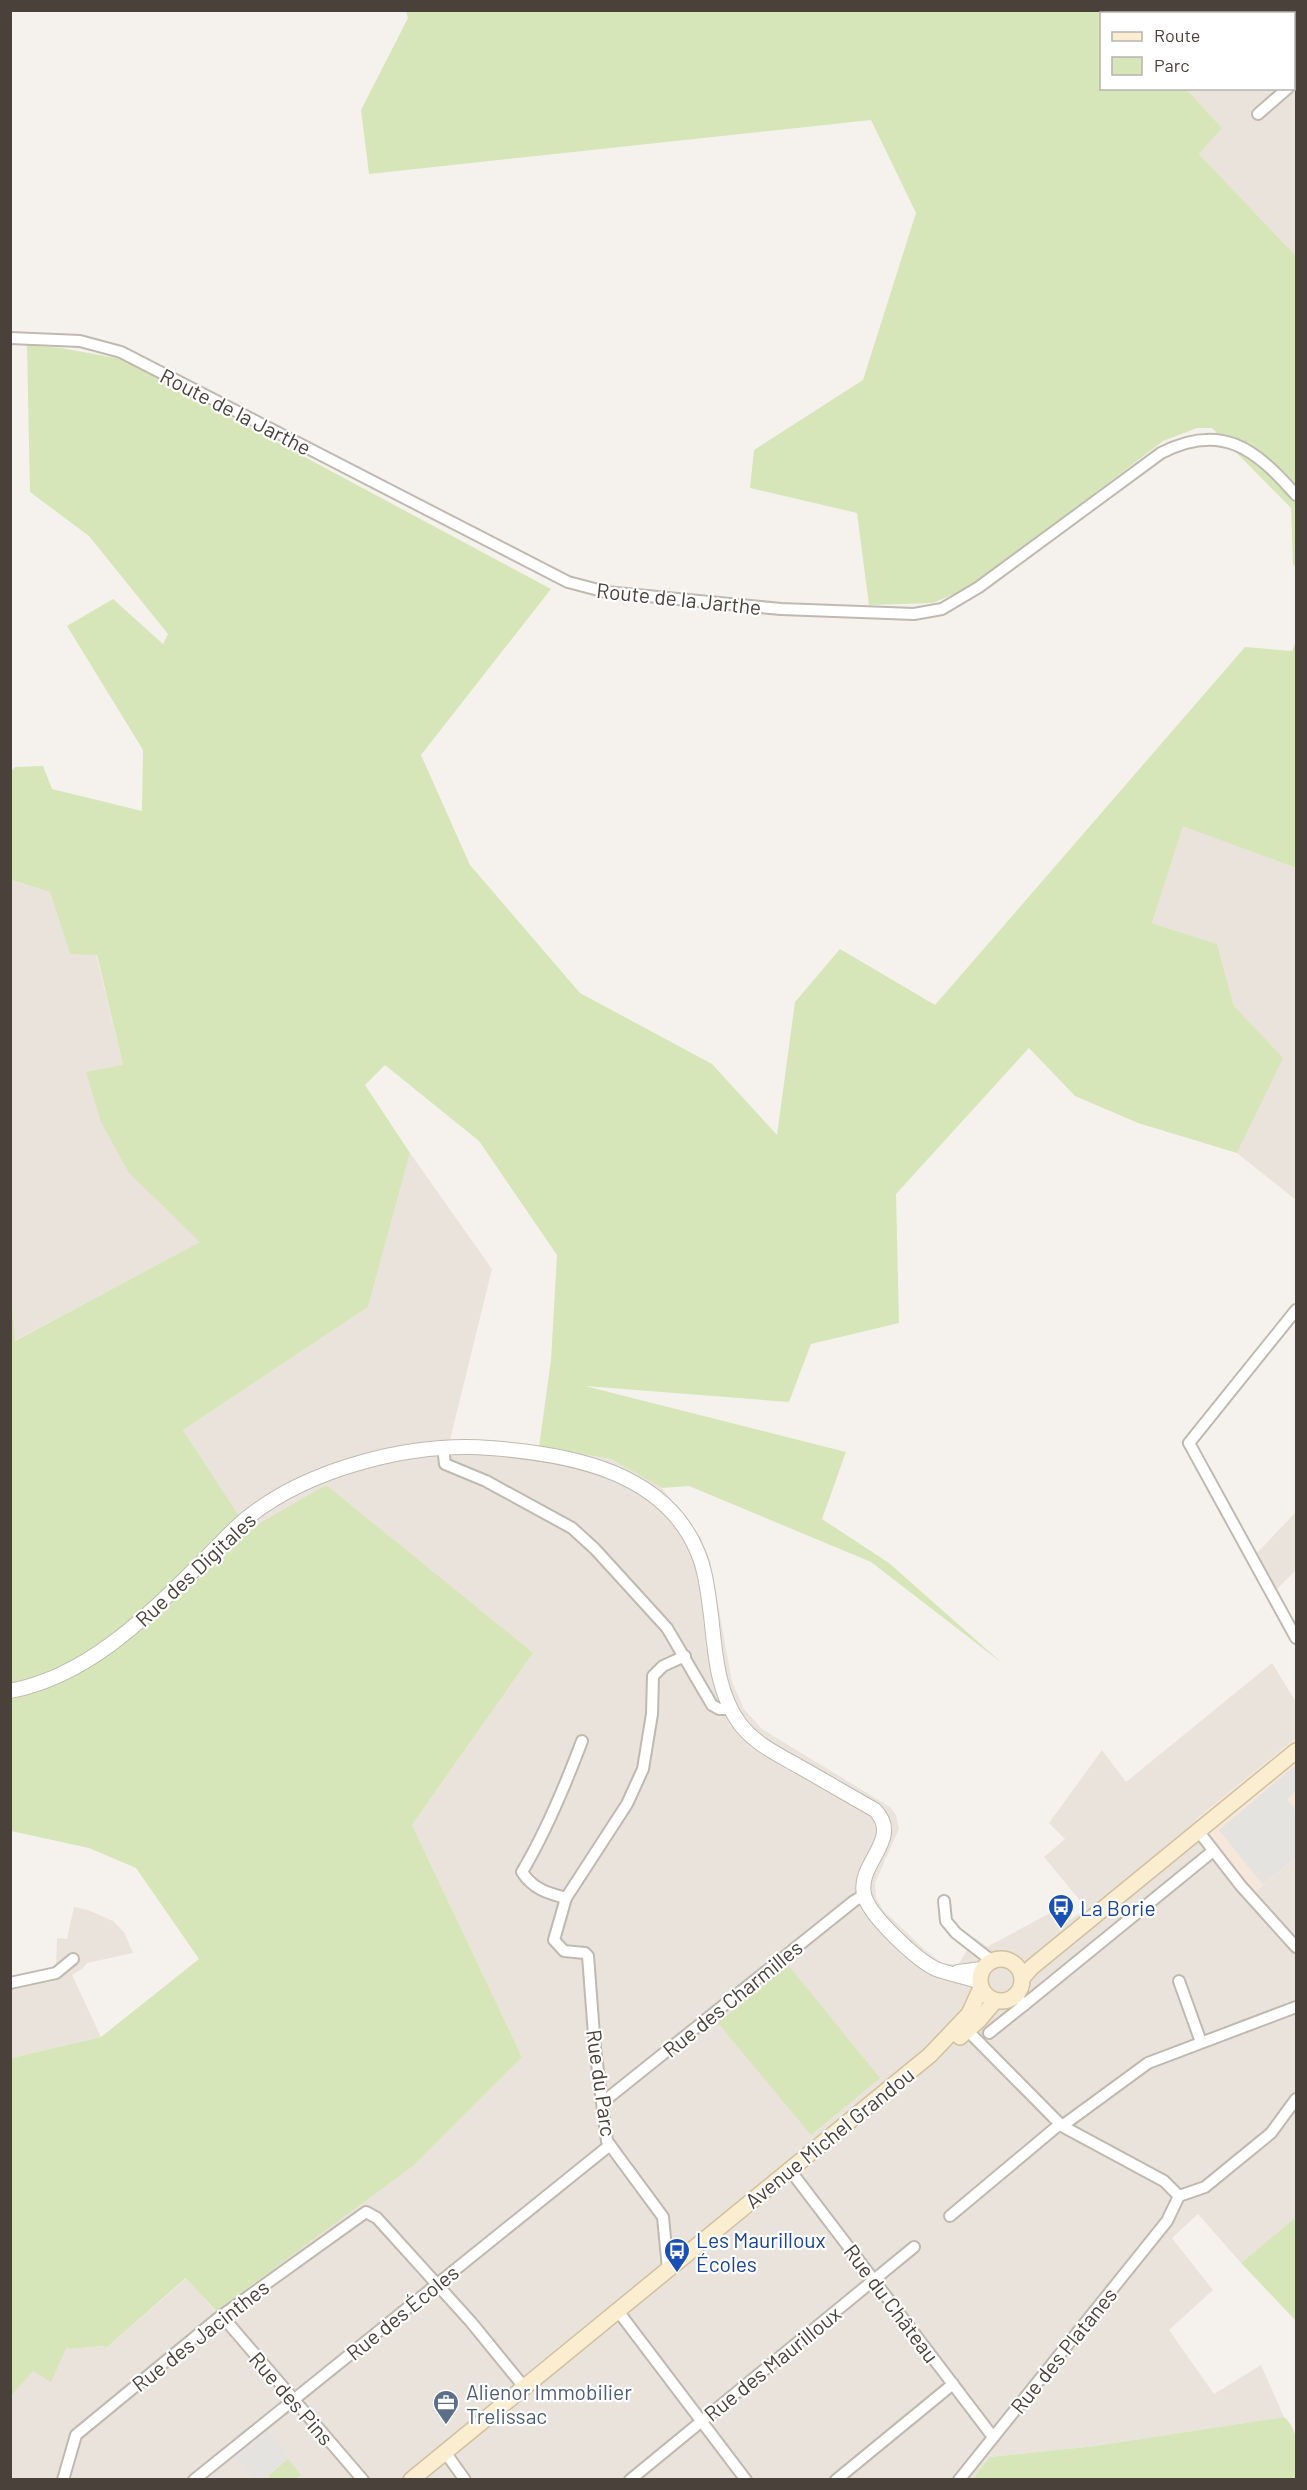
<svg xmlns="http://www.w3.org/2000/svg" width="1307" height="2490" font-family="Barlow,sans-serif">
	<style>
		.residential { fill: #e9e3db }
		.commercial { fill: #f5e7da }
		.green { fill: #d6e6b9 }
		.parking { fill: #e5e3e0 }
		.lines { fill: none; stroke-linecap: round; stroke-linejoin: round }
		.minor-casing { stroke: #c0b9af; stroke-width: 14 }
		.tertiary-casing { stroke: #c0b9af; stroke-width: 16 }
		.secondary-casing { stroke: #d2c09f; stroke-width: 18 }
		.minor { stroke: #fff; stroke-width: 10 }
		.tertiary { stroke: #fff; stroke-width: 14 }
		.secondary { stroke: #fbedd0; stroke-width: 15 }
		.labels { text-anchor: middle; dominant-baseline: central; stroke-width: 4.5; stroke-linejoin: round; paint-order: stroke }
		.street-label { font-size: 21px; fill: #4a423a; stroke: #fff }
		.transit-label { font-size: 21px; fill: #164399; stroke: #fff; text-anchor: start }
		.service-label { font-size: 21px; fill: #4e5e75; stroke: #fff; text-anchor: start }
	</style>
	<rect width="100%" height="100%" fill="#f5f2ed"/>
	<!-- residential -->
	<g class="residential">
		<path d="M1116,11H1296V256L1199,154L1222,128L1186,89L1294,88V14H1119Z"/>
		<path d="M1183,825L1296,868V1200L1237,1153L1282,1058L1234,1006L1217,944L1152,923Z"/>
		<path d="M10,880L50,892L70,954H96L123,1065L129,1173L201,1242L14,1341L10,1283Z"/>
		<path d="M410,1153L492,1269L450,1440L539,1447L611,1459L662,1488L700,1536L710,1560L732,1682L744,1709L762,1729L890,1807L896,1815L899,1829L875,1883L876,1898L883,1910L925,1950L943,1964H959L974,1937L987,1947L1050,1913L1058,1927L1087,1909L1044,1857L1065,1839L1049,1823L1102,1750L1126,1782L1272,1663L1296,1702V1738L1196,1819L1254,1893L1296,1858V2217L1241,2263L1198,2214L1172,2238L1213,2290L1169,2330L1214,2394L1261,2365L1284,2417L1095,2446L990,2457L972,2479L11,2480V2396L33,2370L67,2346L70,2349L103,2346L106,2348L187,2278L215,2311L522,2057L412,1825L533,1653L248,1531L183,1430L368,1307Z"/>
		<path d="M1296,1512V1570L1277,1589L1255,1555Z"/>
		<path d="M74,1907L88,1910L113,1921L124,1932L133,1953L87,1963L82,1969L72,1975L101,2037L11,2058V1977L56,1968L57,1938L67,1939Z"/>
	</g>
	<!-- commercial -->
	<path class="commercial" d="M1296,1738V1858L1254,1893L1196,1819Z"/>
	<!-- green -->
	<g class="green">
		<path d="M406,11H1116L1119,13L1102,14V88L1186,89L1222,128L1199,154L1296,256V568L1293,564L1291,508L1212,428H1197L1163,441L973,586L933,603L869,605L857,513L750,488L754,450L863,380L916,213L871,120L369,174L361,110L408,18Z"/>
		<path d="M27,345L61,348L122,359L551,589L421,755L470,865L580,993L712,1064L777,1135L795,1002L840,949L935,1005L1245,647L1292,651L1296,641V868L1183,826L1152,923L1217,944L1234,1006L1283,1058L1237,1153L1138,1123L1075,1096L1029,1048L896,1194L899,1323L811,1344L789,1402L585,1386L846,1452L822,1519L889,1563L1002,1663L871,1562L689,1486L662,1488L611,1459L539,1447L551,1360L557,1255L479,1141L385,1065L365,1085L410,1153L368,1307L183,1430L248,1530L326,1485L533,1653L412,1825L522,2057L414,2165L216,2311L186,2278L106,2348L103,2346L69,2349L67,2346L51,2382L33,2371L11,2396V2058L101,2037L199,1959L136,1868L89,1848L11,1831L10,1283L15,1341L200,1242L129,1173L101,1122L86,1072L123,1065L97,955L70,954L50,892L11,880L10,773L15,767L43,766L52,789L142,811L143,750L67,626L113,599L163,644L168,634L89,536L30,492Z"/>
		<path d="M788,1965L880,2078L811,2135L718,2023Z"/>
		<path d="M1296,2217V2321L1241,2263Z"/>
		<path d="M1284,2417C1302,2433 1297,2457 1296,2479H972L990,2457L1095,2446Z"/>
		<path d="M288,2459L301,2475L294,2479H271L268,2476Z"/>
	</g>
	<!-- parking -->
	<g class="parking">
		<path d="M1296,1765V1791L1287,1799L1296,1810V1858L1263,1885L1219,1830Z"/>
		<path d="M266,2427L289,2456L262,2479L255,2480L233,2455Z"/>
	</g>
	<g class="lines">
		<defs>
			<g id="minor">
				<path d="M1258,114L1288,88"/>
				<path d="M10,338L80,341L121,352L568,582L606,592L781,609L914,614L942,609L979,587L1161,453C1221,422 1255,448 1296,495"/>
				<path d="M1296,1310L1189,1443L1296,1638"/>
				<path d="M443,1447L445,1464L486,1481L572,1528L595,1549L667,1628L712,1705L719,1709H730"/>
				<path d="M1199,1832L1241,1886L1296,1947"/>
				<path d="M566,1898C547,1893 533,1889 522,1872C547,1830 565,1786 582,1741"/>
				<path d="M944,1901L946,1921L956,1933L992,1961"/>
				<path d="M1179,1981L1201,2042"/>
				<path d="M10,1983L56,1973L73,1959"/>
				<path d="M1016,1995L1024,2005L1213,1851"/>
				<path d="M969,2024L967,2030L1062,2126L1164,2181L1179,2196"/>
				<path d="M989,2033L1024,2005"/>
				<path d="M603,2102L854,1901L864,1895"/>
				<path d="M1062,2126L1148,2063L1296,2007"/>
				<path d="M790,2170L993,2437"/>
				<path d="M1179,2196L1205,2187L1271,2133L1296,2099"/>
				<path d="M950,2216L1060,2124"/>
				<path d="M668,2269L663,2217L607,2141L595,2048L588,1956L585,1953L564,1951L554,1940L566,1898L627,1804L643,1769L652,1714L653,1676L663,1666L685,1656"/>
				<path d="M618,2311L746,2480"/>
				<path d="M222,2316L363,2480"/>
				<path d="M445,2452L465,2480"/>
				<path d="M63,2480L76,2435L217,2319L366,2212L377,2218L471,2322L524,2387"/>
				<path d="M194,2480L610,2145"/>
				<path d="M630,2480L914,2247"/>
				<path d="M836,2480L953,2384"/>
				<path d="M959,2480L1167,2221L1179,2196"/>
			</g>
			<g id="tertiary">
				<path d="M10,1691C89,1676 147,1616 202,1562C217,1547 231,1531 247,1518C309,1468 412,1442 490,1448C569,1454 665,1471 698,1553C706,1572 708,1594 711,1615C715,1652 717,1693 740,1724C755,1744 779,1755 800,1767C825,1781 850,1796 875,1810C903,1839 857,1863 864,1894C868,1915 917,1960 936,1969C950,1974 966,1977 980,1982"/>
				<path d="M958,1972L982,1969"/>
			</g>
			<g id="secondary">
				<circle cx="1001" cy="1980" r="21"/>
				<path d="M1023,1977L1032,1967L1296,1751"/>
				<path d="M960,2037L979,2020L995,2001"/>
				<path d="M411,2480L930,2055L969,2014L981,1988"/>
			</g>
		</defs>
		<!-- minor casing -->
		<use href="#minor" class="minor-casing"/>
		<!-- tertiary casing -->
		<use href="#tertiary" class="tertiary-casing"/>
		<!-- secondary casing -->
		<use href="#secondary" class="secondary-casing"/>
		<!-- minor -->
		<use href="#minor" class="minor"/>
		<!-- tertiary -->
		<use href="#tertiary" class="tertiary"/>
		<!-- secondary -->
		<use href="#secondary" class="secondary"/>
	</g>
	<!-- icons -->
	<defs>
		<symbol id="bus-pin" viewBox="-11 -11 22 30"><path d="M0 17L-7.5 6A9.5 9.5 0 1 1 7.5 6Z" fill="#1a4fb4" stroke="#fff"/><path d="M-5-6H5V4H4V6H2V4H-2V6H-4V4H-5ZM-3.5-4V0h7V-4ZM-3.5 1.2v1.5H-2V1.2ZM2 1.2v1.5H3.5V1.2Z" fill="#fff"/></symbol>
		<symbol id="office-pin" viewBox="-11 -11 22 30"><path d="M0 17L-7.5 6A9.5 9.5 0 1 1 7.5 6Z" fill="#5c6f8a" stroke="#fff"/><path d="M-6-3h4V-5.5h4V-3h4V5H-6ZM-1-4.5V-3h2v-1.5ZM-6 0V1H6V0Z" fill="#fff"/></symbol>
	</defs>
	<g fill-rule="evenodd">
		<use href="#bus-pin" x="1046" y="1892" width="30" height="40"/>
		<use href="#bus-pin" x="662" y="2236" width="30" height="40"/>
		<use href="#office-pin" x="431" y="2388" width="30" height="40"/>
	</g>
	<g class="labels">
		<!-- street labels -->
		<g class="street-label">
			<text transform="translate(236 411) rotate(27)">Route de la Jarthe</text>
			<text transform="translate(679 598) rotate(6)">Route de la Jarthe</text>
			<text transform="translate(195 1569) rotate(-43)">Rue des Digitales</text>
			<text transform="translate(732 1998) rotate(-39)">Rue des Charmilles</text>
			<text transform="translate(602 2083) rotate(82)">Rue du Parc</text>
			<text transform="translate(829 2137) rotate(-39)">Avenue Michel Grandou</text>
			<text transform="translate(892 2303) rotate(53)">Rue du Château</text>
			<text transform="translate(402 2312) rotate(-39)">Rue des Écoles</text>
			<text transform="translate(200 2335) rotate(-38)">Rue des Jacinthes</text>
			<text transform="translate(1063 2350) rotate(-51)">Rue des Platanes</text>
			<text transform="translate(772 2363) rotate(-39)">Rue des Maurilloux</text>
			<text transform="translate(292 2398) rotate(49)">Rue des Pins</text>
		</g>
		<!-- transit labels -->
		<g class="transit-label">
			<text x="1080" y="1907">La Borie</text>
			<text x="696" y="2239">Les Maurilloux<tspan x="696" dy="24">Écoles</tspan></text>
		</g>
		<!-- service labels -->
		<g class="service-label">
			<text x="466" y="2391">Alienor Immobilier<tspan x="466" dy="24">Trelissac</tspan></text>
		</g>
	</g>
	<!-- border -->
	<rect width="1307" height="2490" fill="none" stroke="#4a423a" stroke-width="24"/>
	<!-- legend -->
	<rect x="1100" y="12" width="195" height="78" fill="#ffffff" stroke="#b7b3b0" stroke-width="1.5"/>
	<rect x="1112" y="32" width="30" height="9" fill="#fbedd0" stroke="#b7b3b0" stroke-width="1.5"/>
	<text x="1154" y="42" font-size="18" fill="#4a423a">Route</text>
	<rect x="1112" y="57" width="30" height="18" fill="#d6e6b9" stroke="#b7b3b0" stroke-width="1.5"/>
	<text x="1154" y="72" font-size="18" fill="#4a423a">Parc</text>
</svg>
